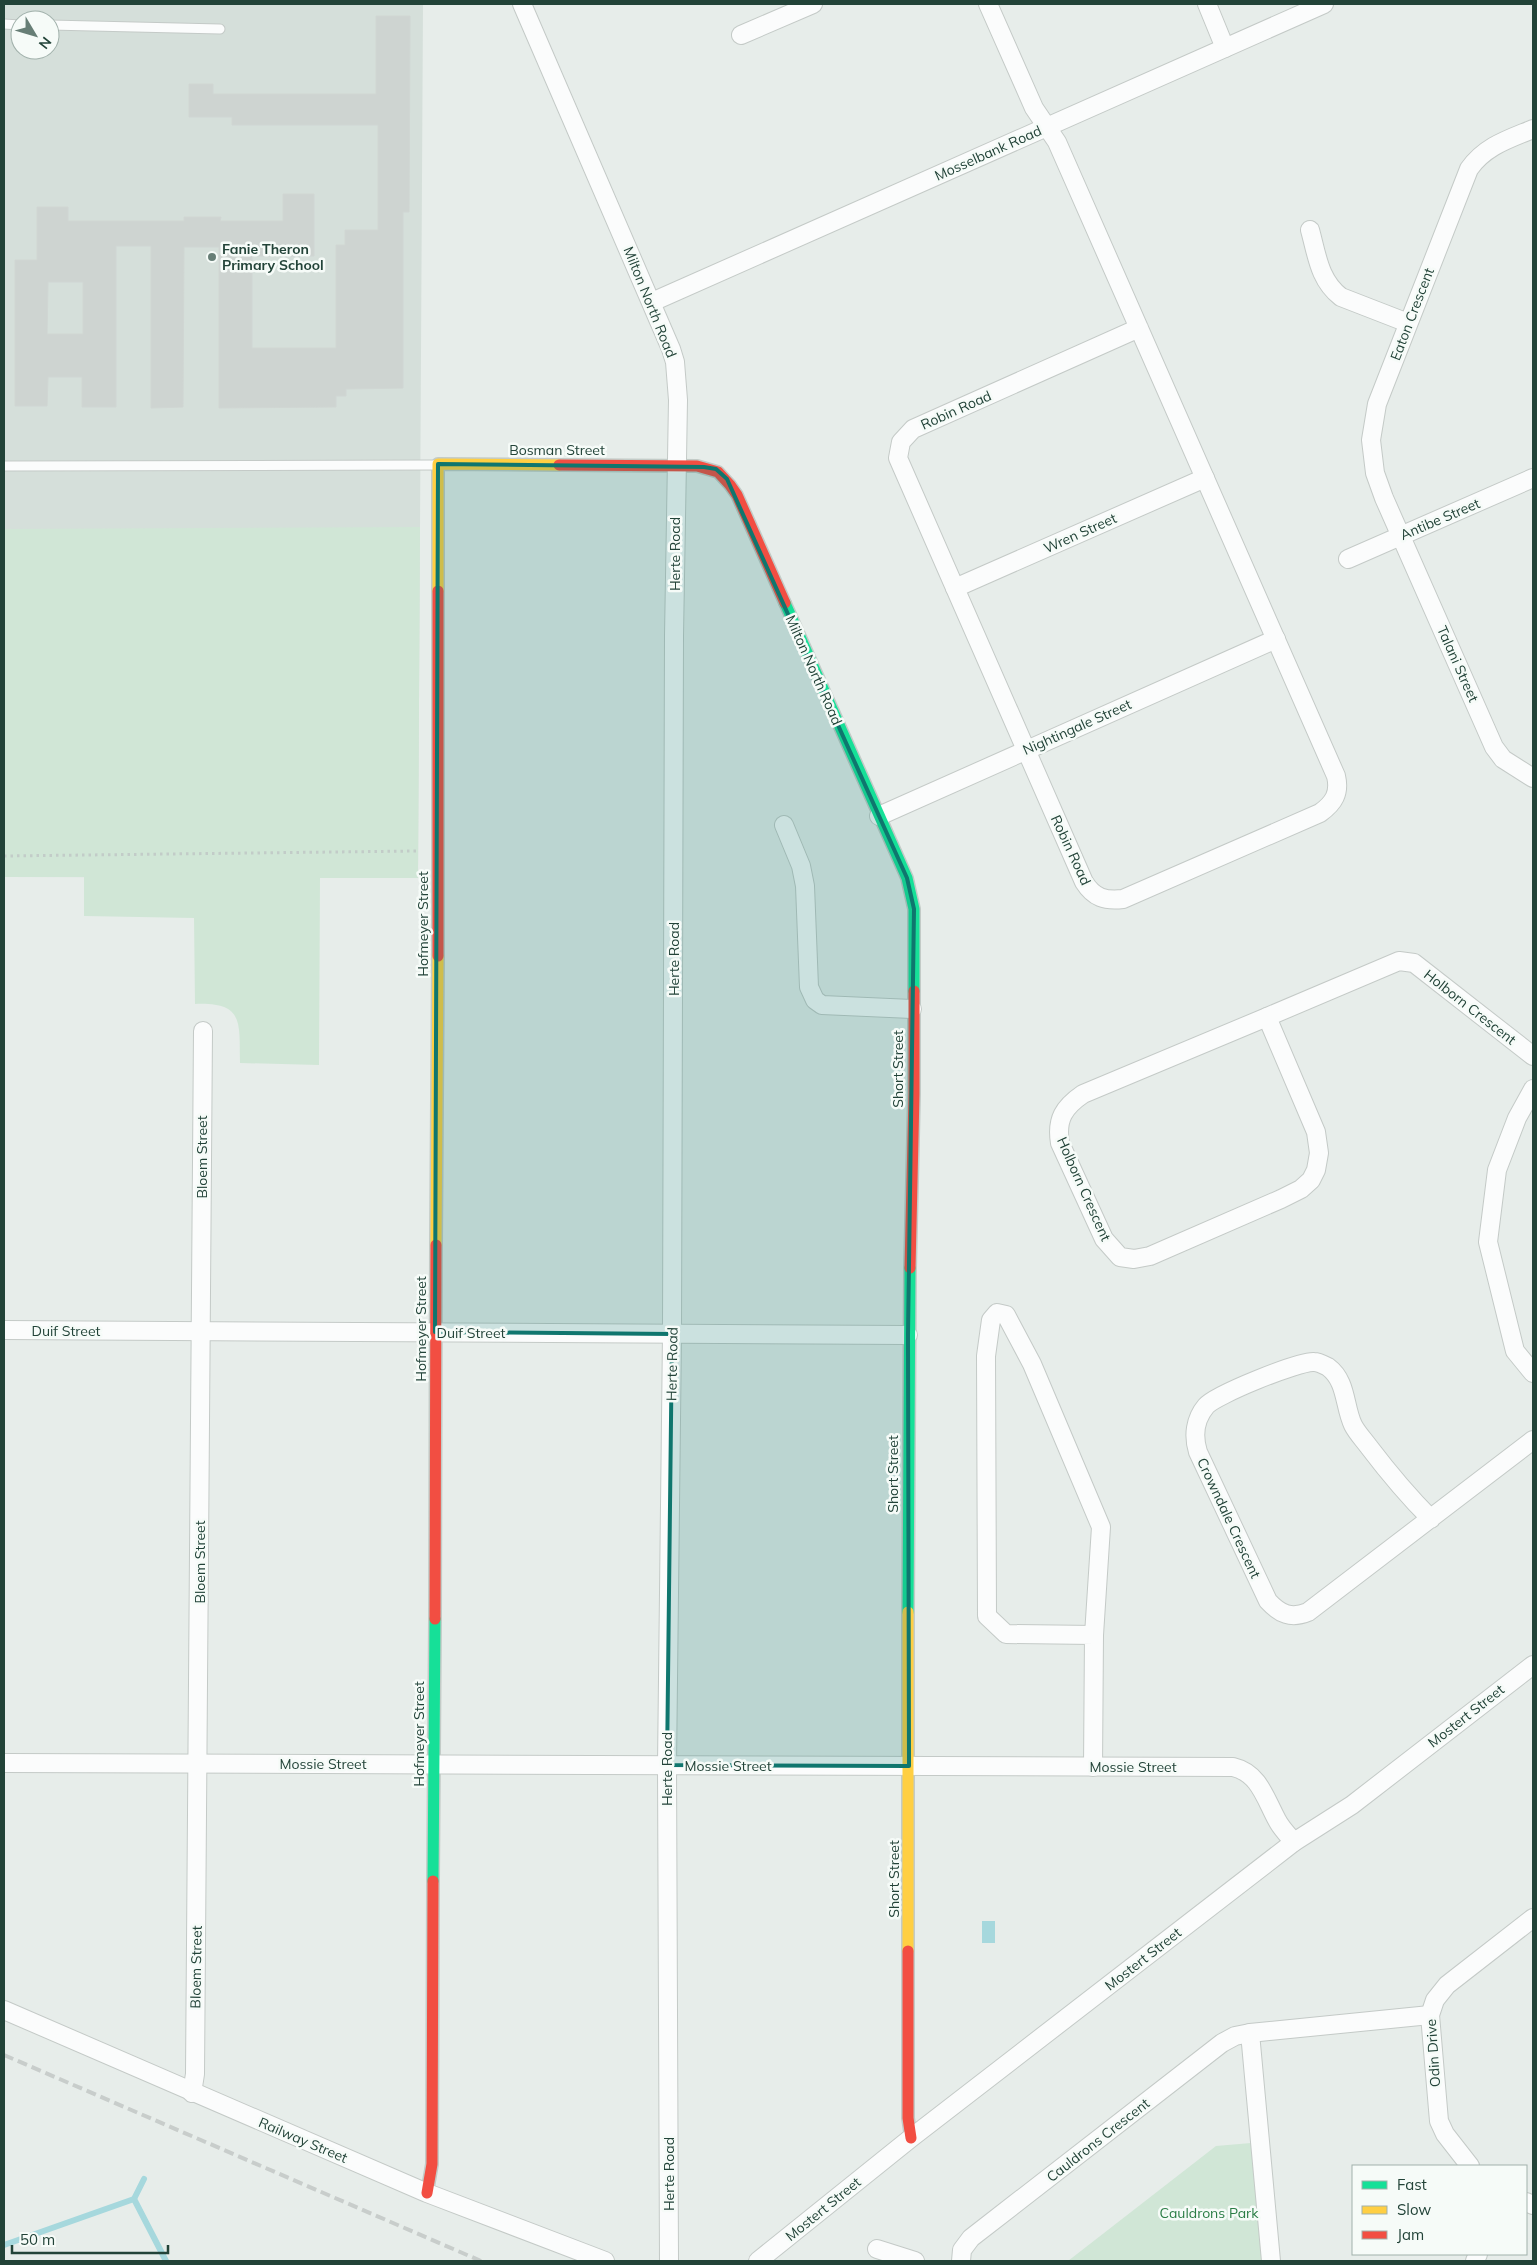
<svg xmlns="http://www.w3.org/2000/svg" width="1537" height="2265" font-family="Mulish,sans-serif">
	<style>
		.built { fill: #d5dfda; fill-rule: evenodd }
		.green { fill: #d0e6d6 }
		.water { fill: #a6d8dd }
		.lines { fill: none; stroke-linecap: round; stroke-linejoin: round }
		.stream { stroke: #a6d8dd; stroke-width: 6 }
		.building { fill: #ced4d1; stroke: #d0d6d3; fill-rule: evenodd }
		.lane-casing { stroke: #c4cac7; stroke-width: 11 }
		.street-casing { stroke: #c4cac7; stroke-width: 20 }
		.fast-casing { stroke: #c3cbc7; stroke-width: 14 }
		.slow-casing { stroke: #c3cbc7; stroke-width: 14 }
		.jam-casing { stroke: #c3cbc7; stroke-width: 14 }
		.path { stroke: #c2ccc8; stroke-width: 3; stroke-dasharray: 2.5 4; stroke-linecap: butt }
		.lane { stroke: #fbfcfc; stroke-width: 9 }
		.street { stroke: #fbfcfc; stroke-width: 18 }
		.fast { stroke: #16e098; stroke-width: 11 }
		.slow { stroke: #ffcf43; stroke-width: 11 }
		.jam { stroke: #f24e42; stroke-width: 11 }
		.rail { stroke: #c8cdcb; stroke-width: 4; stroke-dasharray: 10 5; stroke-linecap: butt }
		.marked { fill: #0f766e; fill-opacity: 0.2; stroke: #0f766e; stroke-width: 4; stroke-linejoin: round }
		.poi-dot { fill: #677e76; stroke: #f6fbf8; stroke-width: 2 }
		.labels { text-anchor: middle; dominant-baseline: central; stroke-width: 5; stroke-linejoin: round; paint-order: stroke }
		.street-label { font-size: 14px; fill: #224338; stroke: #f6fbf8 }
		.poi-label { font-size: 14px; font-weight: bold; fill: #224338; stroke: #f6fbf8; text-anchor: start }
		.park-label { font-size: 14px; fill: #2a7d45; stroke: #f6fbf8 }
	</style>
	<rect width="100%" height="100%" fill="#e7edea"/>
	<!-- built -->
	<path class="built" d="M4,4H423L418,878L4,877ZM20,20H50V50H20Z"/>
	<!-- green -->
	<g class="green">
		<path d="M420,527L418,878H320L319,1065L240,1063C239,1023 245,1002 195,1004L194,918L84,916V877H4V529Z"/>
		<path d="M1251,2143L1262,2261H1068L1216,2146Z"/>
	</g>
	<!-- water -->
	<rect class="water" x="982" y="1921" width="13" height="22"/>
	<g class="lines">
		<!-- stream -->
		<g class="stream">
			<path d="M134,2199L166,2261"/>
			<path d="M4,2245L134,2199L144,2179"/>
		</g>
	</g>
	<!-- building -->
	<path class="building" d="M376,16H410L409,212H403V388L346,389V396H336V407L219,408V247H184L183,407L151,408V246H116V407H82V377H48L47,406H15V260H37V207H68V221H184V217H221L220,221H283V194H314V256H252V348H336V245H345V230H378V125H232V117H189V84H213V94H376ZM48,282H83V334H47Z"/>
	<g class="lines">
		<defs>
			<g id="lane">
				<path d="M4,24L20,25"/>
				<path d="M50,25L220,29"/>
				<path d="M4,466L436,465"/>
			</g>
			<g id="street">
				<path d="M522,4L671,349L675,362L678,400L674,636L672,1334L667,1765L669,2261"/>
				<path d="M988,4L1034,108L1057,142L1336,776C1340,793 1334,803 1320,813L1123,899C1105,901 1094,898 1084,882L898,458L901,442L913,429L1139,328"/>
				<path d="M1207,4L1225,48"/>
				<path d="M741,35L813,4"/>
				<path d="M1533,129C1509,139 1485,146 1469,169L1377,404L1371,440L1375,473L1384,498L1494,747L1503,759L1533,778"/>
				<path d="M1310,230C1317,255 1319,280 1341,297L1408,323"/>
				<path d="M652,302L1324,4"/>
				<path d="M1348,559L1533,478"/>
				<path d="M955,588L1205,478"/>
				<path d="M879,816L1276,639"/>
				<path d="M784,825L801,866L805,886L809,987L815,1000L822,1005L912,1009"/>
				<path d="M1267,1017L1316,1132L1319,1153L1316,1170L1311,1180L1301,1189L1281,1199L1150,1256L1134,1259L1120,1257L1104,1239L1060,1143C1056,1119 1064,1107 1083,1094Z"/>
				<path d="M1267,1017L1399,961L1414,963L1533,1056"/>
				<path d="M1533,1089L1517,1118L1497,1170L1488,1242L1515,1351L1533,1373"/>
				<path d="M4,1330L908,1335"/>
				<path d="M1431,1519C1408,1496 1388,1472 1369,1447C1364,1440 1357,1433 1353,1425C1344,1406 1347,1381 1328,1367C1324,1365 1319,1362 1314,1362C1299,1361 1215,1395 1206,1406C1195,1419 1193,1436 1198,1452L1268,1601C1280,1614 1291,1619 1308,1612L1533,1440"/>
				<path d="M4,1763L1233,1767C1259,1773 1265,1798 1277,1820C1281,1828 1288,1835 1294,1842"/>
				<path d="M1093,1767L1094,1635L1006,1634L987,1616L986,1356L991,1320L997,1313L1006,1315L1032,1364L1101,1527L1094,1635"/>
				<path d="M4,2010L427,2193L605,2261"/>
				<path d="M1250,2033L1430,2015"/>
				<path d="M192,2093L195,2074L203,1031"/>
				<path d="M1470,2166L1445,2134L1439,2121L1430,2015L1435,2000L1447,1985L1533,1918"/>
				<path d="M1526,2202L1533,2205"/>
				<path d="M877,2249L915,2261"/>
				<path d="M758,2261L911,2138L1294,1842L1352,1805L1533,1665"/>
				<path d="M961,2261L962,2250L971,2238L1222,2043L1235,2036L1250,2033L1271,2261"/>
				<path d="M1475,2261L1478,2254"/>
			</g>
			<g id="fast">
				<path d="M785,603L907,878L914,909V991"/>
				<path d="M908,1612L910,1268"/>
				<path d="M433,1881L435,1619"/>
			</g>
			<g id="slow">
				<path d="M438,591V464L559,465"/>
				<path d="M436,1245L438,956"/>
				<path d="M908,1612V1951"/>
			</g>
			<g id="jam">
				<path d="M559,465L697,466L718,472L730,485L737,495L785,603"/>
				<path d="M438,956V591"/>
				<path d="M910,1268L914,1094V991"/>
				<path d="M435,1619L436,1245"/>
				<path d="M908,1951V2118L911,2138"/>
				<path d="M427,2193L432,2164L433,1881"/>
			</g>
		</defs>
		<!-- lane casing -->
		<use href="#lane" class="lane-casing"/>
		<!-- street casing -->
		<use href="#street" class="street-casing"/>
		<!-- fast casing -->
		<use href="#fast" class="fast-casing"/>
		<!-- slow casing -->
		<use href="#slow" class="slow-casing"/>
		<!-- jam casing -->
		<use href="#jam" class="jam-casing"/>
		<!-- path -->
		<path class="path" d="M4,856L416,851"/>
		<!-- lane -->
		<use href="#lane" class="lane"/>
		<!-- street -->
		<use href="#street" class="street"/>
		<!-- fast -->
		<use href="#fast" class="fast"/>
		<!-- slow -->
		<use href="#slow" class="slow"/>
		<!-- jam -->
		<use href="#jam" class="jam"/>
		<!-- rail -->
		<path class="rail" d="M4,2055L481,2261"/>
	</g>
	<!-- marked area -->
	<path class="marked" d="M438,464L704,467L716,469L727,479L907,878L914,909L908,1335L909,1766L667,1765L672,1334L435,1332Z"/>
	<!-- markers -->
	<circle class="poi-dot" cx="212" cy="257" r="5"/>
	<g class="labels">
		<!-- street labels -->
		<g class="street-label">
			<text transform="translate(988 153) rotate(-24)">Mosselbank Road</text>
			<text transform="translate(650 302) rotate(68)">Milton North Road</text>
			<text transform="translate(1412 314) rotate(-69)">Eaton Crescent</text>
			<text transform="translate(956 410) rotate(-24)">Robin Road</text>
			<text x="557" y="450">Bosman Street</text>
			<text transform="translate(1440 519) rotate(-23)">Antibe Street</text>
			<text transform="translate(1080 533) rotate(-24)">Wren Street</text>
			<text transform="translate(675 554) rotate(-90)">Herte Road</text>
			<text transform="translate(1458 664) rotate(66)">Talani Street</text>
			<text transform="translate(814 670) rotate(66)">Milton North Road</text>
			<text transform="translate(1077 727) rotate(-24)">Nightingale Street</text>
			<text transform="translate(1071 850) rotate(65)">Robin Road</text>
			<text transform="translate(423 924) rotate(-90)">Hofmeyer Street</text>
			<text transform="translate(674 959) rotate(-90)">Herte Road</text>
			<text transform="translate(1470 1007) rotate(38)">Holborn Crescent</text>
			<text transform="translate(898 1069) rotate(-90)">Short Street</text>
			<text transform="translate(202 1157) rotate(-90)">Bloem Street</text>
			<text transform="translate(1084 1189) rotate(66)">Holborn Crescent</text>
			<text transform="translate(421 1329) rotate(-90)">Hofmeyer Street</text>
			<text x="66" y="1331">Duif Street</text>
			<text x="471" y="1333">Duif Street</text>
			<text transform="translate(672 1364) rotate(-89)">Herte Road</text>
			<text transform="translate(893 1474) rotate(-90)">Short Street</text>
			<text transform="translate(1229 1518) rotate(65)">Crowndale Crescent</text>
			<text transform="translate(200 1562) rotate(-90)">Bloem Street</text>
			<text transform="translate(1466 1716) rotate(-38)">Mostert Street</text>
			<text transform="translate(419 1734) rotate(-90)">Hofmeyer Street</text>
			<text x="323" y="1764">Mossie Street</text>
			<text x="728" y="1766">Mossie Street</text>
			<text x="1133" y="1767">Mossie Street</text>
			<text transform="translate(667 1769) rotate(-90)">Herte Road</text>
			<text transform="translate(894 1879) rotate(-90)">Short Street</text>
			<text transform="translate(1143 1959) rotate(-38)">Mostert Street</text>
			<text transform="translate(196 1967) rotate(-89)">Bloem Street</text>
			<text transform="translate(1433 2053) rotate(-94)">Odin Drive</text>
			<text transform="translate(303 2140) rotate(23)">Railway Street</text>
			<text transform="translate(1098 2140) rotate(-38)">Cauldrons Crescent</text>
			<text transform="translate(669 2174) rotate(-90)">Herte Road</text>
			<text transform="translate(823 2209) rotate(-39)">Mostert Street</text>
		</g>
		<!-- poi labels -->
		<g class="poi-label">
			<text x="222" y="249">Fanie Theron<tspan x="222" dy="16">Primary School</tspan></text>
		</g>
		<!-- park labels -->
		<g class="park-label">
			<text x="1209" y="2213">Cauldrons Park</text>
		</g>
	</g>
	<!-- border -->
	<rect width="1537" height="2265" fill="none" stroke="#224338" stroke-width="10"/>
	<!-- legend -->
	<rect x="1352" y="2165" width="175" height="90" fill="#f6fbf8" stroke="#a1b1ab"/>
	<rect x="1362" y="2181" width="25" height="8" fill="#16e098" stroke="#a1b1ab"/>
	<text x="1397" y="2190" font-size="15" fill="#224338">Fast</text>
	<rect x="1362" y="2206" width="25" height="8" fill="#ffcf43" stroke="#a1b1ab"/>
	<text x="1397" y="2215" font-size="15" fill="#224338">Slow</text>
	<rect x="1362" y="2231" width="25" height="8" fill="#f24e42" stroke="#a1b1ab"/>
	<text x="1397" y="2240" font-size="15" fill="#224338">Jam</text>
	<!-- north arrow -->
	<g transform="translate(35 35) rotate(128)"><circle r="24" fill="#f6fbf8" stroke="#a1b1ab"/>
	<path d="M0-4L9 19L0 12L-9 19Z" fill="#677e76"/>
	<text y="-8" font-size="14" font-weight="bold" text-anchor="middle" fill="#224338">N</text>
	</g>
	<!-- scale -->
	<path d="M12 2245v8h156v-8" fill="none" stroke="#224338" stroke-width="2.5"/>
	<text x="20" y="2245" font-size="15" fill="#224338" stroke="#f6fbf8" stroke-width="4" paint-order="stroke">50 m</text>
</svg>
